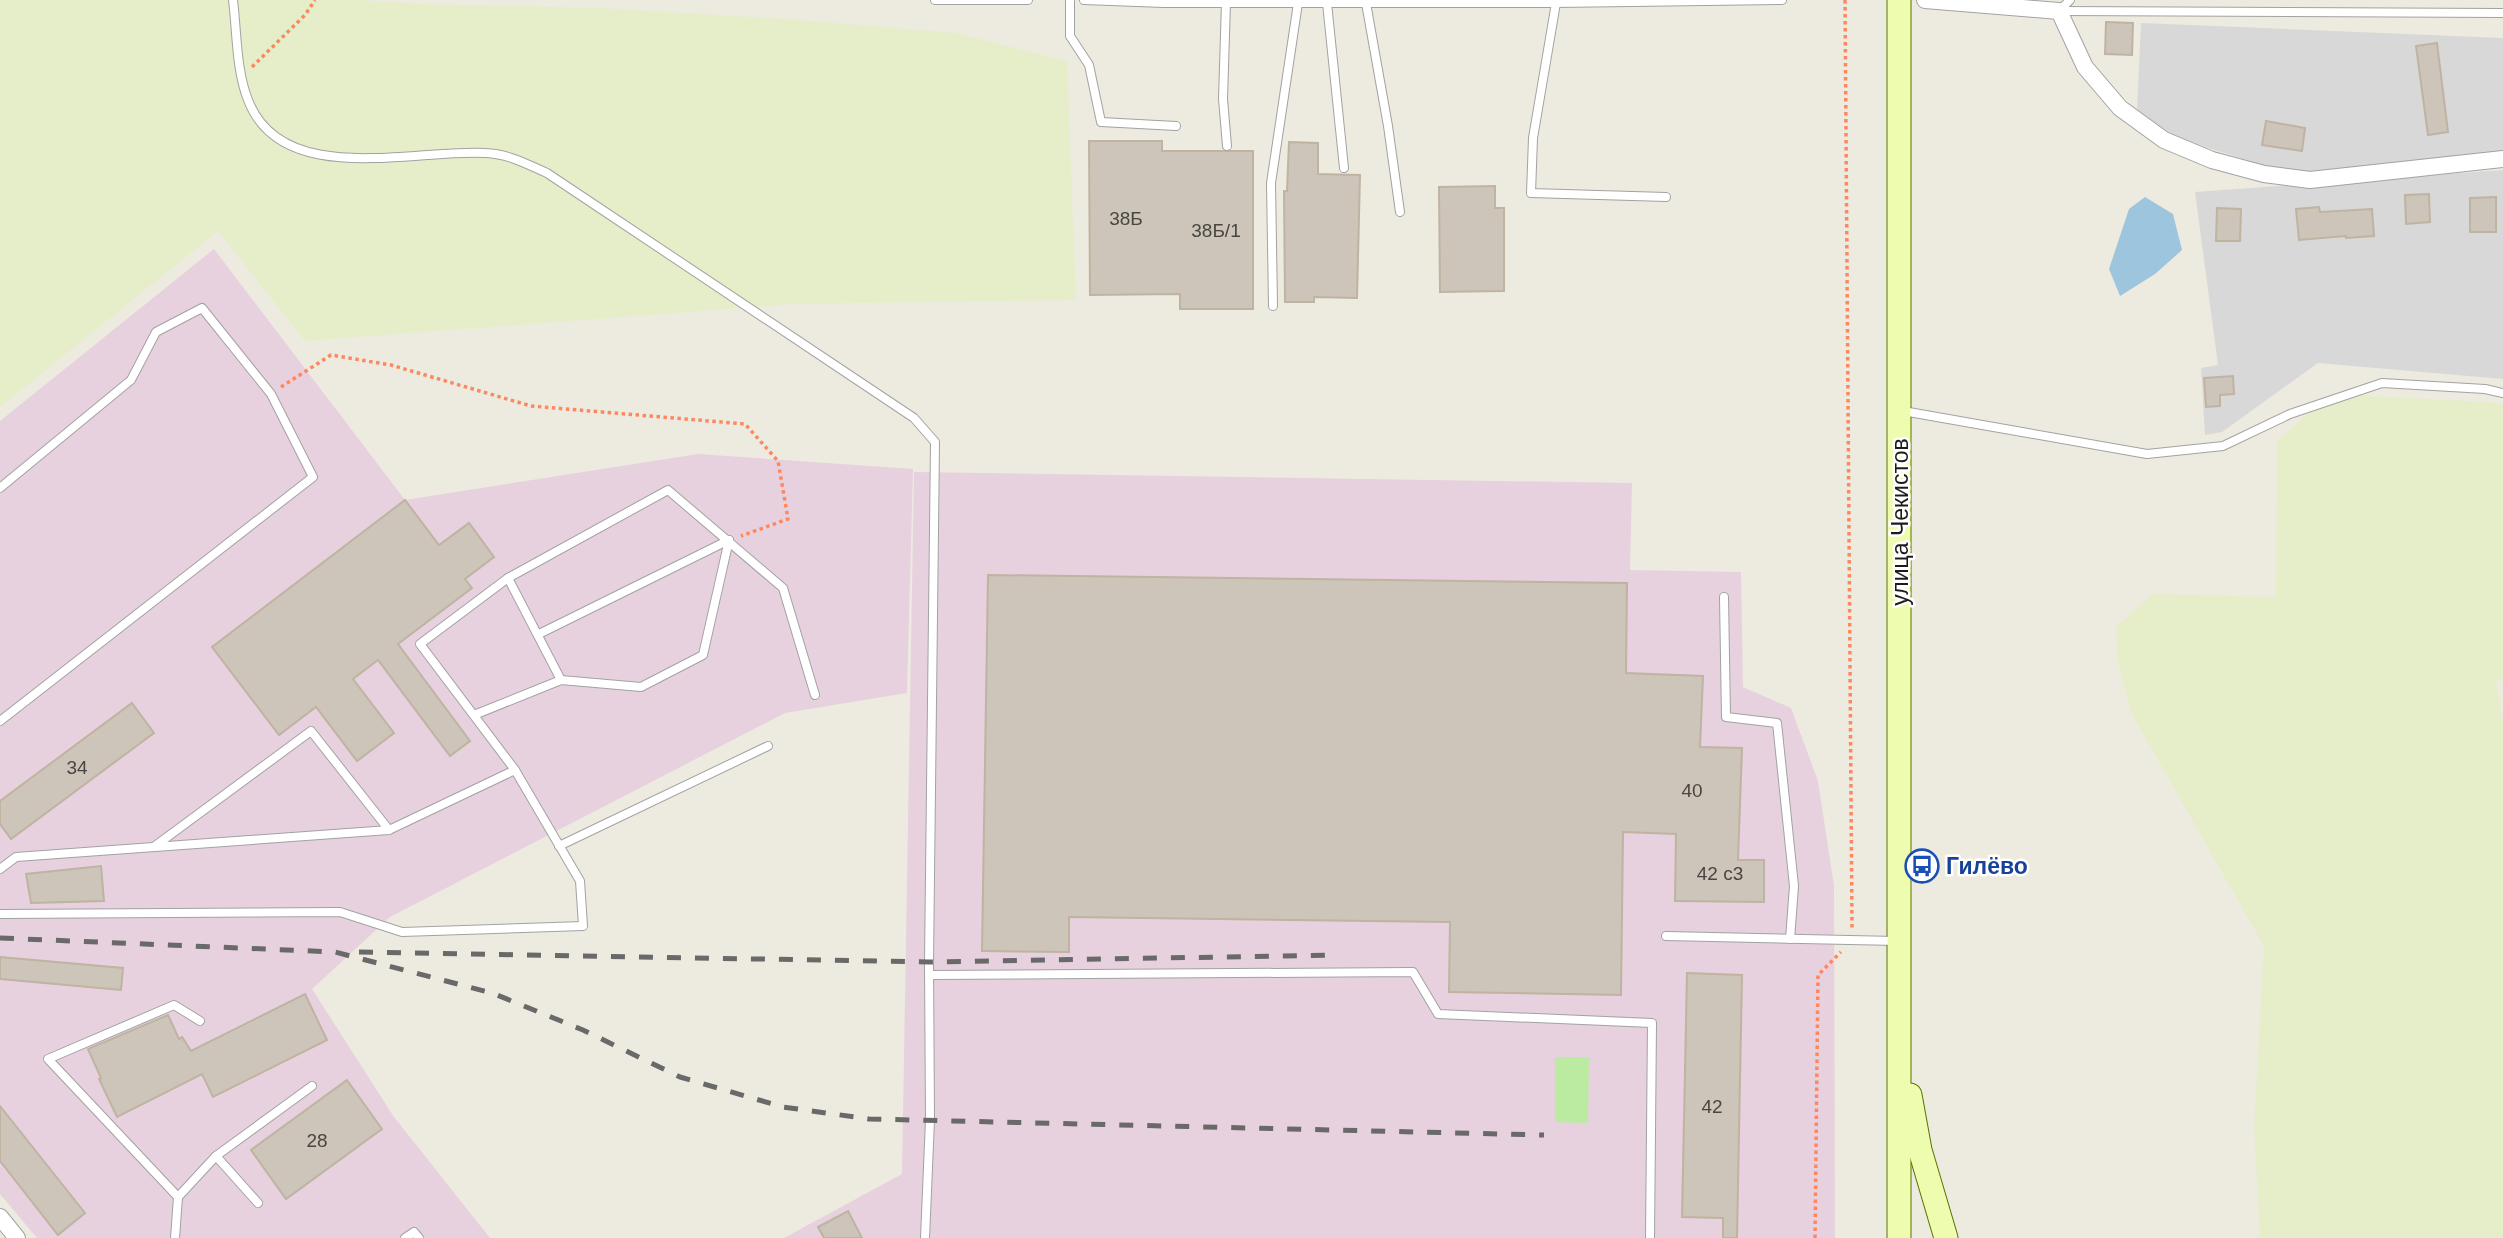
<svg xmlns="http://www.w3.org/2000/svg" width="2503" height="1238" font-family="Helvetica,sans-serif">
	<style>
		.residential { fill: #d9d8d8 }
		.industrial { fill: #e7d1df }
		.farmland { fill: #e5eec9 }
		.grass { fill: #bbeba1 }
		.water { fill: #9dc5de }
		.building { fill: #cdc5b9; stroke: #bfb3a1; stroke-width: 2 }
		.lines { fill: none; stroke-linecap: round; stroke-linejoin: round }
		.service-casing { stroke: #a2a2a2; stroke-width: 10 }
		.minor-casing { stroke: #a2a2a2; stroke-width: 18 }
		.secondary-casing { stroke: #567400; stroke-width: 25 }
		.path { stroke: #ff875f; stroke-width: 3.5; stroke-dasharray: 3.5 3.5; stroke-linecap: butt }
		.service { stroke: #fff; stroke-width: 8 }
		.minor { stroke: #fff; stroke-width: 16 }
		.secondary { stroke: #edfcae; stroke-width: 23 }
		.rail { stroke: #696969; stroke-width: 5; stroke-dasharray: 14 14; stroke-linecap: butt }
		.labels { text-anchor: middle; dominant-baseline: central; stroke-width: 5; stroke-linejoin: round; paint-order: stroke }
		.number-label { font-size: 19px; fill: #484642 }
		.street-label { font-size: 23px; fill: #1b1b1b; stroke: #fff }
		.transit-label { font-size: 23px; font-weight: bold; fill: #164399; stroke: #fff; text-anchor: start }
	</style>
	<rect width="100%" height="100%" fill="#edebdf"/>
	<!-- residential -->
	<g class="residential">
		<path d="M2141,23L2503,38V152L2294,175L2177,138L2137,110Z"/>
		<path d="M2503,170V379L2318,363L2222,432L2205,435L2201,368L2218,365L2195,192Z"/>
	</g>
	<!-- industrial -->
	<g class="industrial">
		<path d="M214,249L405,500L698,454L913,469L907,693L785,713L390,917L312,989L394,1117L490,1238H37L0,1194V421Z"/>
		<path d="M914,472L1632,483L1630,570L1741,572L1743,687L1791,708L1818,781L1834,886L1835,1238H784L902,1174Z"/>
	</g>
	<!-- farmland -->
	<g class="farmland">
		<path d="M0,0H358L418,4L600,8L786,19L956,33L1067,61L1076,300L794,304L305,341L218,231L0,407Z"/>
		<path d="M2332,394L2488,402L2503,405V680L2496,682L2503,723V1238H2260L2254,1126L2264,946L2132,714L2118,663L2116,627L2152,594L2276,597L2277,441Z"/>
	</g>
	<!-- grass -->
	<path class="grass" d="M1555,1057H1589L1588,1123L1555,1122Z"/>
	<!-- water -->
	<path class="water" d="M2145,197L2173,214L2182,250L2155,274L2120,296L2109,269L2129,209Z"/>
	<!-- building -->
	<g class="building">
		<path d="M2106,22L2133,23L2132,55L2105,54Z"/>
		<path d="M2437,43L2448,132L2428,135L2416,46Z"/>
		<path d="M2266,121L2305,128L2302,151L2262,145Z"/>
		<path d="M1089,141H1162V151H1253V309H1180V294L1090,295Z"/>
		<path d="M1289,142L1318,143V174L1360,175L1357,298L1314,297V302H1285L1284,191H1287Z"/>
		<path d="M1495,186V208H1504V291L1440,292L1439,187Z"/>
		<path d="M2429,194L2430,222L2406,224L2405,195Z"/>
		<path d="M2496,197V232H2470V198Z"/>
		<path d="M2319,207L2320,212L2372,209L2374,236L2346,238V236L2299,240L2296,209Z"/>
		<path d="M2217,208L2241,209L2240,241H2216Z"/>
		<path d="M2233,376L2234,394L2220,395V406L2206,407L2204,378Z"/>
		<path d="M405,500L439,545L469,523L494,557L465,579L472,588L398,644L470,741L450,756L378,660L353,679L394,733L357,761L316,707L279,735L212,647Z"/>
		<path d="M988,575L1627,583L1626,673L1703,676L1700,747L1742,748L1738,860H1764V902L1675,901L1676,834L1623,832L1621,995L1449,992L1450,922L1069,917V952L982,951Z"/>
		<path d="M132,703L154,733L11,839L0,824V801Z"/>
		<path d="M101,866L104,901L31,903L26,874Z"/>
		<path d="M0,957L123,968L121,990L0,979Z"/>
		<path d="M1687,973L1742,975L1737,1238H1723V1218L1682,1217Z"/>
		<path d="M305,994L327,1040L213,1097L202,1074L117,1117L99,1079L101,1078L88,1049L168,1015L179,1039L182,1037L191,1051Z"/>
		<path d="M347,1080L382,1129L286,1199L251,1150Z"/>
		<path d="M0,1106L85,1213L58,1235L0,1161Z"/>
		<path d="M848,1211L862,1238H824L818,1227Z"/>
	</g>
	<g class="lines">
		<defs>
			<g id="service">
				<path d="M233,0C237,32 236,70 248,100C282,189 416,148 486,153C508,154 527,164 547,173L914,418L935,442L929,962L930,1120L925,1238"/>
				<path d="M935,0H1028"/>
				<path d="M1070,0V36L1089,65L1101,122L1176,126"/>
				<path d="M1084,0L1164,3H1556L1782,0"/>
				<path d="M1226,2L1223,99L1227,146"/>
				<path d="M1327,3L1344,168"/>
				<path d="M1366,3L1388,126L1400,212"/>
				<path d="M1556,3L1533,138L1531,193L1666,197"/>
				<path d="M2059,11L2503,13"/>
				<path d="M2059,11L2070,0"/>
				<path d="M1273,306L1271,183L1298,3"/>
				<path d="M1903,411L2147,454L2223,446L2290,414L2382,383L2485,389L2503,393"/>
				<path d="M0,488L131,380L156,332L202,308L271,394L313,477L0,721"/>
				<path d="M508,578L561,680"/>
				<path d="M1724,597L1726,717L1777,723L1794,886L1790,939"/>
				<path d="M539,634L729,540"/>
				<path d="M474,715L561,680L641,687L703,655L729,540"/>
				<path d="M515,770L420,644L508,578L668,490L783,588L815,695"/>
				<path d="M155,846L311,731L389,830"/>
				<path d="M559,846L768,746"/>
				<path d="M0,869L16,857L389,830L515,770L580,881L583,926L402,932L340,912L0,914"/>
				<path d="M1666,936L1897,941"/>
				<path d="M929,975L1413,972L1438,1014L1652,1023L1650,1238"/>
				<path d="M216,1156L312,1086"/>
				<path d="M178,1197L216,1156L258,1203"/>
				<path d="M175,1238L178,1197L48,1059L174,1005L200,1021"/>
				<path d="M405,1238L414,1232L419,1238"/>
			</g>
			<g id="minor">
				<path d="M1925,0L2059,11L2085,67L2120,108L2164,140L2212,160L2264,174L2310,180L2503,159"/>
				<path d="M0,1217L17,1238"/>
			</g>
			<g id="secondary">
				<path d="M1910,1095L1920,1150L1946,1238"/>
				<path d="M1899,1238V0"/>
			</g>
		</defs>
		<!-- service casing -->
		<use href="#service" class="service-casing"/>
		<!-- minor casing -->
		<use href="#minor" class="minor-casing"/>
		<!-- secondary casing -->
		<use href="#secondary" class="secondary-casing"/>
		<!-- path -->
		<g class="path">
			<path d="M1845,0L1852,928"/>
			<path d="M252,67L305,15L315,0"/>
			<path d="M281,387L331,355L391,365L531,406L745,424L778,461L788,519L741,536"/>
			<path d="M1815,1238L1818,975L1841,952"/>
		</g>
		<!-- service -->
		<use href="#service" class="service"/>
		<!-- minor -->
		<use href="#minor" class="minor"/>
		<!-- secondary -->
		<use href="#secondary" class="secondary"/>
		<!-- rail -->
		<g class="rail">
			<path d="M0,938L335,952L492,993L583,1030L680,1077L783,1107L869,1119L1544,1135"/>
			<path d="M359,952L929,962L1338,955"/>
		</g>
	</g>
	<!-- icons -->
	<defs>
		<symbol id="bus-ring" viewBox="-11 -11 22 22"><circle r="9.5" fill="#fff" stroke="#1a4fb4" stroke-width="1.5"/><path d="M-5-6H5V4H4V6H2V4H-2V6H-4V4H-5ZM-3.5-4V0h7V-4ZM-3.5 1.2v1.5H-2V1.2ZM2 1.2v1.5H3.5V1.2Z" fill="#1a4fb4"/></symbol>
	</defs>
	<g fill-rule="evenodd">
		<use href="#bus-ring" x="1903" y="847" width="38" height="38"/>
	</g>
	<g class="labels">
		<!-- number labels -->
		<g class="number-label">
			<text x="1126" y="218">38Б</text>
			<text x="1216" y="230">38Б/1</text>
			<text x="77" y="767">34</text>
			<text x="1692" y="790">40</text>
			<text x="1720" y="873">42 с3</text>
			<text x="1712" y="1106">42</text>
			<text x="317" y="1140">28</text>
		</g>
		<!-- street labels -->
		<g class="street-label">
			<text transform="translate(1900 522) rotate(-90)">улица Чекистов</text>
		</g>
		<!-- transit labels -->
		<g class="transit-label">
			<text x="1946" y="866">Гилёво</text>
		</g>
	</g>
</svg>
